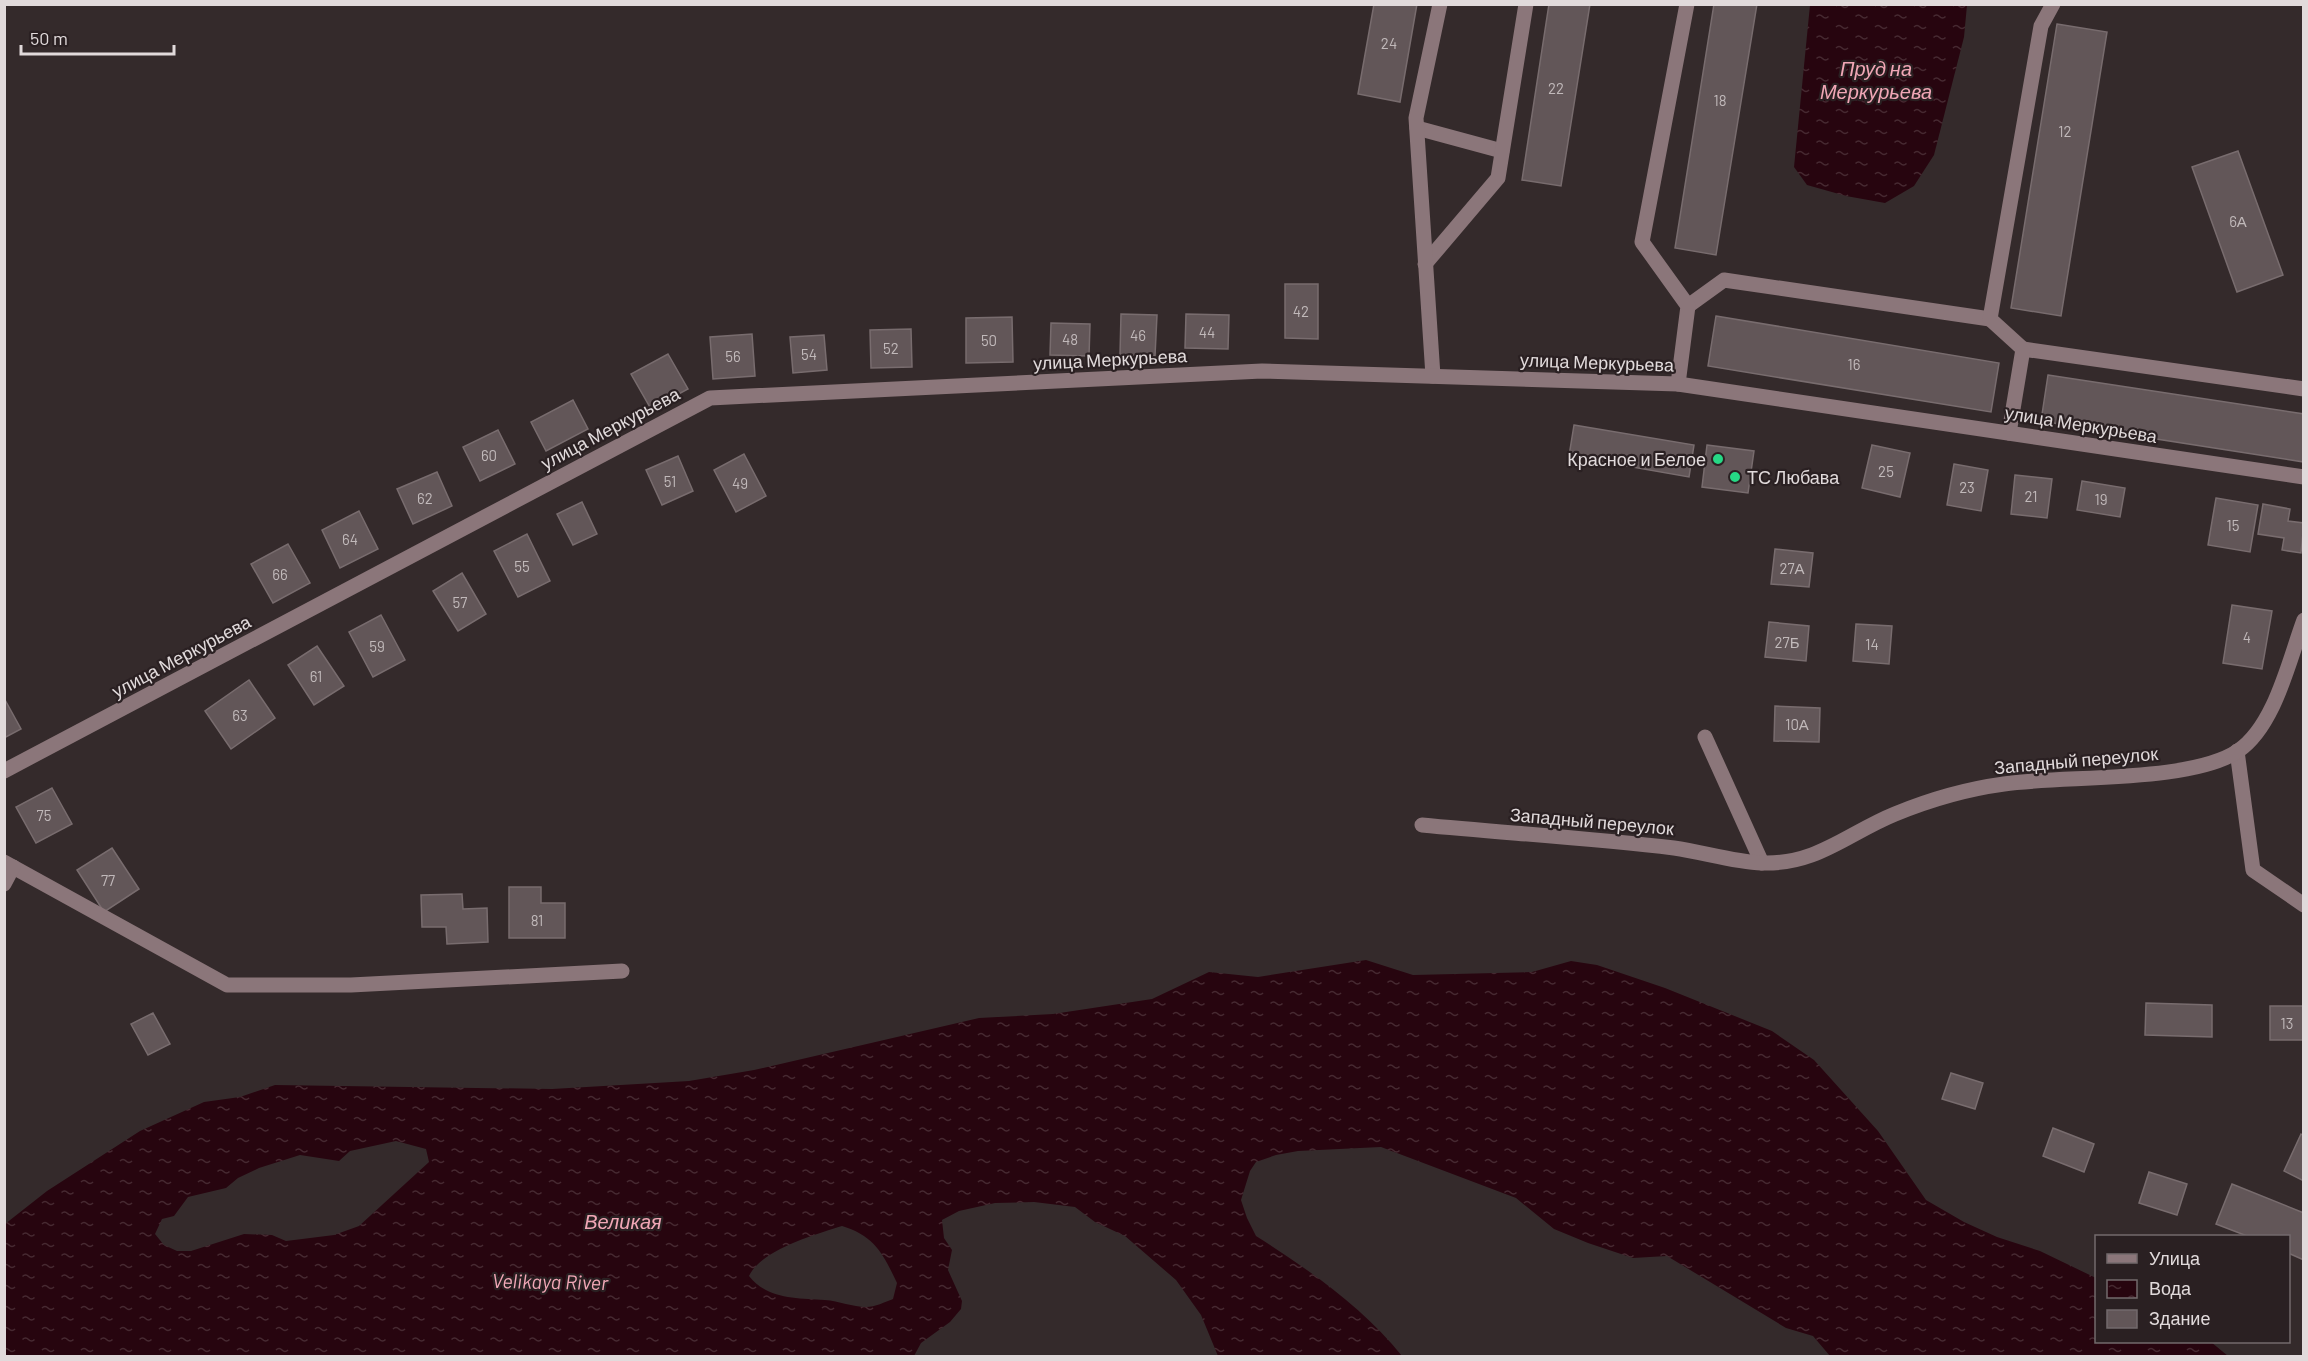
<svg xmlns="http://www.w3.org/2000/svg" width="2308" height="1361" font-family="Barlow,sans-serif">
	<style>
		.water { fill: url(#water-ripples); fill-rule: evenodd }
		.building { fill: #625658; stroke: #786c6e; stroke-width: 1.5 }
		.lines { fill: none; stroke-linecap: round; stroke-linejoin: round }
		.minor { stroke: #8b767a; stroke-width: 15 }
		.poi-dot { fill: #26d885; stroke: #2a2022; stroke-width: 2 }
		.labels { text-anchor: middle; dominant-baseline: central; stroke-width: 4.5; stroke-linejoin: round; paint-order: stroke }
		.number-label { font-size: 15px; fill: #c1b9ba }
		.street-label { font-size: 18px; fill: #e1dadb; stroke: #2a2022 }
		.poi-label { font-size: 18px; fill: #e1dadb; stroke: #2a2022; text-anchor: end }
		.water-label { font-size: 20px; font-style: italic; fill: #f1a7b6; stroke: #2a2022 }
	</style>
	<defs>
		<pattern id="water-ripples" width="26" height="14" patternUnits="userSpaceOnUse" patternTransform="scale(1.5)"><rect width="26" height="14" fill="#27050f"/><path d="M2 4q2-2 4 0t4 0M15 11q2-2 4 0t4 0" fill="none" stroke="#462931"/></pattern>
	</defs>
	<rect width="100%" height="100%" fill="#342a2b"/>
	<!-- water -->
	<g class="water">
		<path d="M1810,5H1967L1964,37L1934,155L1914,186L1885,203L1846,196L1807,185L1794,167Z"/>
		<path d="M1366,960L1413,975L1532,972L1571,961L1597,965L1665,988L1772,1031L1814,1060L1878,1131L1926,1200L1964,1222L1997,1237L2040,1251L2096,1278V1342H2211L2228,1356H1830L1813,1336L1786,1328L1667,1256L1633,1258L1588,1243L1554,1229L1516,1198L1381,1147L1298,1151L1276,1155L1256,1162L1250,1171L1241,1200L1247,1218L1256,1236C1308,1269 1364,1308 1402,1356H1218L1201,1315L1176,1280L1125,1236L1095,1222L1075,1207L1034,1202L995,1203L959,1211L942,1220L944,1238L952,1250L948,1270L962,1301L961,1309L950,1322L921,1343L914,1356H5V1224L47,1191L140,1131L204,1102L240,1097L275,1085L552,1089L689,1081L754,1070L979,1018L1053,1014L1152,999L1209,972L1258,977ZM396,1141L426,1149L429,1162L359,1226L334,1235L286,1241L272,1235L244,1234L191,1251H177L164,1245L155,1234L162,1219L174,1216L188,1197L226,1188L238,1178L259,1168L300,1155L339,1161L350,1151ZM842,1226C875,1236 883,1254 897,1283L893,1299C885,1302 875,1307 866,1307C853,1307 839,1301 825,1300C797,1298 768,1300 749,1276C761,1250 814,1235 842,1226Z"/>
	</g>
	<!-- building -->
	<g class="building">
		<path d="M1374,4H1417L1400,102L1358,94Z"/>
		<path d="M1549,4H1590L1561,186L1522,180Z"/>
		<path d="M1714,4H1757L1716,255L1675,248Z"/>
		<path d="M2057,24L2107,32L2061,316L2011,308Z"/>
		<path d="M2238,151L2283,275L2237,292L2192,167Z"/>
		<path d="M1285,284H1318V339L1285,338Z"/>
		<path d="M1121,314L1157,315L1155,356L1120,355Z"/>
		<path d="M1186,314L1229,315L1228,349L1185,348Z"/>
		<path d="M1716,316L1999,363L1991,412L1708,366Z"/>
		<path d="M1012,317L1013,362L966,363V318Z"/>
		<path d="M1051,323L1090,324L1089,356L1050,355Z"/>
		<path d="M911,329L912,367L871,368L870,330Z"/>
		<path d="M752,334L755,376L713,379L710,337Z"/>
		<path d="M824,335L827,370L793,373L790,337Z"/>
		<path d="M668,354L688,389L651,409L631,374Z"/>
		<path d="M2048,375L2304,414V462L2041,421Z"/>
		<path d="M573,400L588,429L546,451L531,422Z"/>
		<path d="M1574,425L1694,445L1689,477L1569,456Z"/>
		<path d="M498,430L515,464L480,481L463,447Z"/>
		<path d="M1707,445L1754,451L1748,493L1702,487Z"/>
		<path d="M1872,445L1910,453L1900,497L1862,488Z"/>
		<path d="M744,454L766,496L736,512L714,470Z"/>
		<path d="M678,456L693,491L662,505L646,470Z"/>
		<path d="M1954,464L1988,470L1981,511L1947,505Z"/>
		<path d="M437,472L452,506L413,524L397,489Z"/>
		<path d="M2015,475L2052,479L2047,518L2011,514Z"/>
		<path d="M2082,481L2125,488L2120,517L2077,510Z"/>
		<path d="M2216,498L2258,505L2250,552L2208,545Z"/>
		<path d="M582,502L597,534L573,545L557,514Z"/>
		<path d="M2263,504L2290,509L2288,521L2304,523L2301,553L2282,550L2284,538L2258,534Z"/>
		<path d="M359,511L378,549L340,568L322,530Z"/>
		<path d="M527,534L550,581L518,597L494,551Z"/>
		<path d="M288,544L310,583L273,603L251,564Z"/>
		<path d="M1775,549L1813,553L1809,587L1771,584Z"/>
		<path d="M462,573L486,614L458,631L433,591Z"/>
		<path d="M2232,605L2272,611L2262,669L2223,663Z"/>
		<path d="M381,615L405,660L373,677L349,632Z"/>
		<path d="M1769,622L1809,626L1806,661L1765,657Z"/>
		<path d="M1856,624L1892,626L1889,664L1853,661Z"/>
		<path d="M317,646L344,686L314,705L288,665Z"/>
		<path d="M249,680L275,718L231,749L205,711Z"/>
		<path d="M4,698L21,729L4,738Z"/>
		<path d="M1775,706L1820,708L1819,742L1774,741Z"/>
		<path d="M52,788L72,824L36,843L16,807Z"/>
		<path d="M112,848L139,889L104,912L77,870Z"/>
		<path d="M509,887H541V903H565V938H509Z"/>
		<path d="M462,894L463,909L487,908L488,942L447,944L446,927H422L421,895Z"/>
		<path d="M2146,1003L2212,1005V1037L2145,1035Z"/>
		<rect x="2270" y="1006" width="34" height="34"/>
		<path d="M153,1013L170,1044L148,1055L131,1024Z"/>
		<path d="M1951,1073L1983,1083L1975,1109L1942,1099Z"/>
		<path d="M2053,1128L2094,1144L2084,1172L2043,1156Z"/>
		<path d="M2301,1134L2304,1136V1181L2284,1171Z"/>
		<path d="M2149,1172L2187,1184L2177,1215L2139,1203Z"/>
		<path d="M2232,1184L2304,1213V1260L2288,1253V1236H2247L2216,1224Z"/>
	</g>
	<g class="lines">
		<!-- minor -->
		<g class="minor">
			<path d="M1417,128L1502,151"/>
			<path d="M1425,264L1498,178L1526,4"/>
			<path d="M1688,306L1724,280L1990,319"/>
			<path d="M2023,349L2304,389"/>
			<path d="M1433,376L1416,118L1440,4"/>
			<path d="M1678,384L1688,306L1642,242L1687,4"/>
			<path d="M2009,433L2023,349L1990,319L2041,26L2053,4"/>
			<path d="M1705,737L1762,863"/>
			<path d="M2237,751L2253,870L2304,905"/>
			<path d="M4,771L710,398L1262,371L1678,384L2304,477"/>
			<path d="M1422,825C1506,833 1590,838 1674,848C1703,852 1733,862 1762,863C1817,865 1848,833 1895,814C1929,800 1967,789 2004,784C2065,775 2190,783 2238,751C2275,726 2289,660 2304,620"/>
			<path d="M4,862L227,985H351L622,971"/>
			<path d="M4,884L13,867"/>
		</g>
	</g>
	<!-- markers -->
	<g class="poi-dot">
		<circle cx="1718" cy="459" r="6"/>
		<circle cx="1735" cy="477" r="6"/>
	</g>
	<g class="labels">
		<!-- number labels -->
		<g class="number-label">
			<text x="1389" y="43">24</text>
			<text x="1556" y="88">22</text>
			<text x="1720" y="100">18</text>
			<text x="2065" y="131">12</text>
			<text x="2238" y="221">6А</text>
			<text x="1301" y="311">42</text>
			<text x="1207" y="332">44</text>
			<text x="1138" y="335">46</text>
			<text x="1070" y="339">48</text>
			<text x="989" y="340">50</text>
			<text x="891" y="348">52</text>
			<text x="809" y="354">54</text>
			<text x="733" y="356">56</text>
			<text x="1854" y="364">16</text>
			<text x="489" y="455">60</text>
			<text x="1886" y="471">25</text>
			<text x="670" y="481">51</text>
			<text x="740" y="483">49</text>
			<text x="1967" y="487">23</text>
			<text x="2031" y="496">21</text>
			<text x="425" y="498">62</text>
			<text x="2101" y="499">19</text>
			<text x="2233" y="525">15</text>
			<text x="350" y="539">64</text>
			<text x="522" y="566">55</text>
			<text x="1792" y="568">27А</text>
			<text x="280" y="574">66</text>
			<text x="460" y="602">57</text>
			<text x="2247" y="637">4</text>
			<text x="1787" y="642">27Б</text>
			<text x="1872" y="644">14</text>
			<text x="377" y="646">59</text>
			<text x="316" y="676">61</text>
			<text x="240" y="715">63</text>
			<text x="1797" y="724">10А</text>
			<text x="44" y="815">75</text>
			<text x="108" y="880">77</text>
			<text x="537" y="920">81</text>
			<text x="2287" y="1023">13</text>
		</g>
		<!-- street labels -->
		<g class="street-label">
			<text transform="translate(1110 359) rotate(-3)">улица Меркурьева</text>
			<text transform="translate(1597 362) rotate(2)">улица Меркурьева</text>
			<text transform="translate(2081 424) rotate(9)">улица Меркурьева</text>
			<text transform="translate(610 428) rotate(-28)">улица Меркурьева</text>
			<text transform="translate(181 656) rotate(-28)">улица Меркурьева</text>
			<text transform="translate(2076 760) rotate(-5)">Западный переулок</text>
			<text transform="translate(1592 821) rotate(5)">Западный переулок</text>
		</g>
		<!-- poi labels -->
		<g class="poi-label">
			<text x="1706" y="459">Красное и Белое</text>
			<text x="1747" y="477" text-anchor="start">ТС Любава</text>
		</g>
		<!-- water labels -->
		<g class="water-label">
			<text x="1876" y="68">Пруд на<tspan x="1876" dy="23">Меркурьева</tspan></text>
			<text x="623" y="1221">Великая</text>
			<text transform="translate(550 1281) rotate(1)">Velikaya River</text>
		</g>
	</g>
	<!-- border -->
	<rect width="2308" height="1361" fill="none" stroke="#e1dadb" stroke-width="12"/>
	<!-- legend -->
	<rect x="2095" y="1235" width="195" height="108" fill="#2a2022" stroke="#736a6c" stroke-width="1.5"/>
	<rect x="2107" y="1254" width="30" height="9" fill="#8b767a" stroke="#736a6c" stroke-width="1.5"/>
	<text x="2149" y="1265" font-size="18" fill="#e1dadb">Улица</text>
	<rect x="2107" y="1280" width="30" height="18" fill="url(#water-ripples)" stroke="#736a6c" stroke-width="1.5"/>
	<text x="2149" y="1295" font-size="18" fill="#e1dadb">Вода</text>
	<rect x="2107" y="1310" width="30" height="18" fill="#625658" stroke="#736a6c" stroke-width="1.5"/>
	<text x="2149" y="1325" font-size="18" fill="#e1dadb">Здание</text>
	<!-- scale -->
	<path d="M21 45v9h153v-9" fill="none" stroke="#e1dadb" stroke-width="3"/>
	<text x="30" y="45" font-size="18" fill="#e1dadb" stroke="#2a2022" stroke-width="4.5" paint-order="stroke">50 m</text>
</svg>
